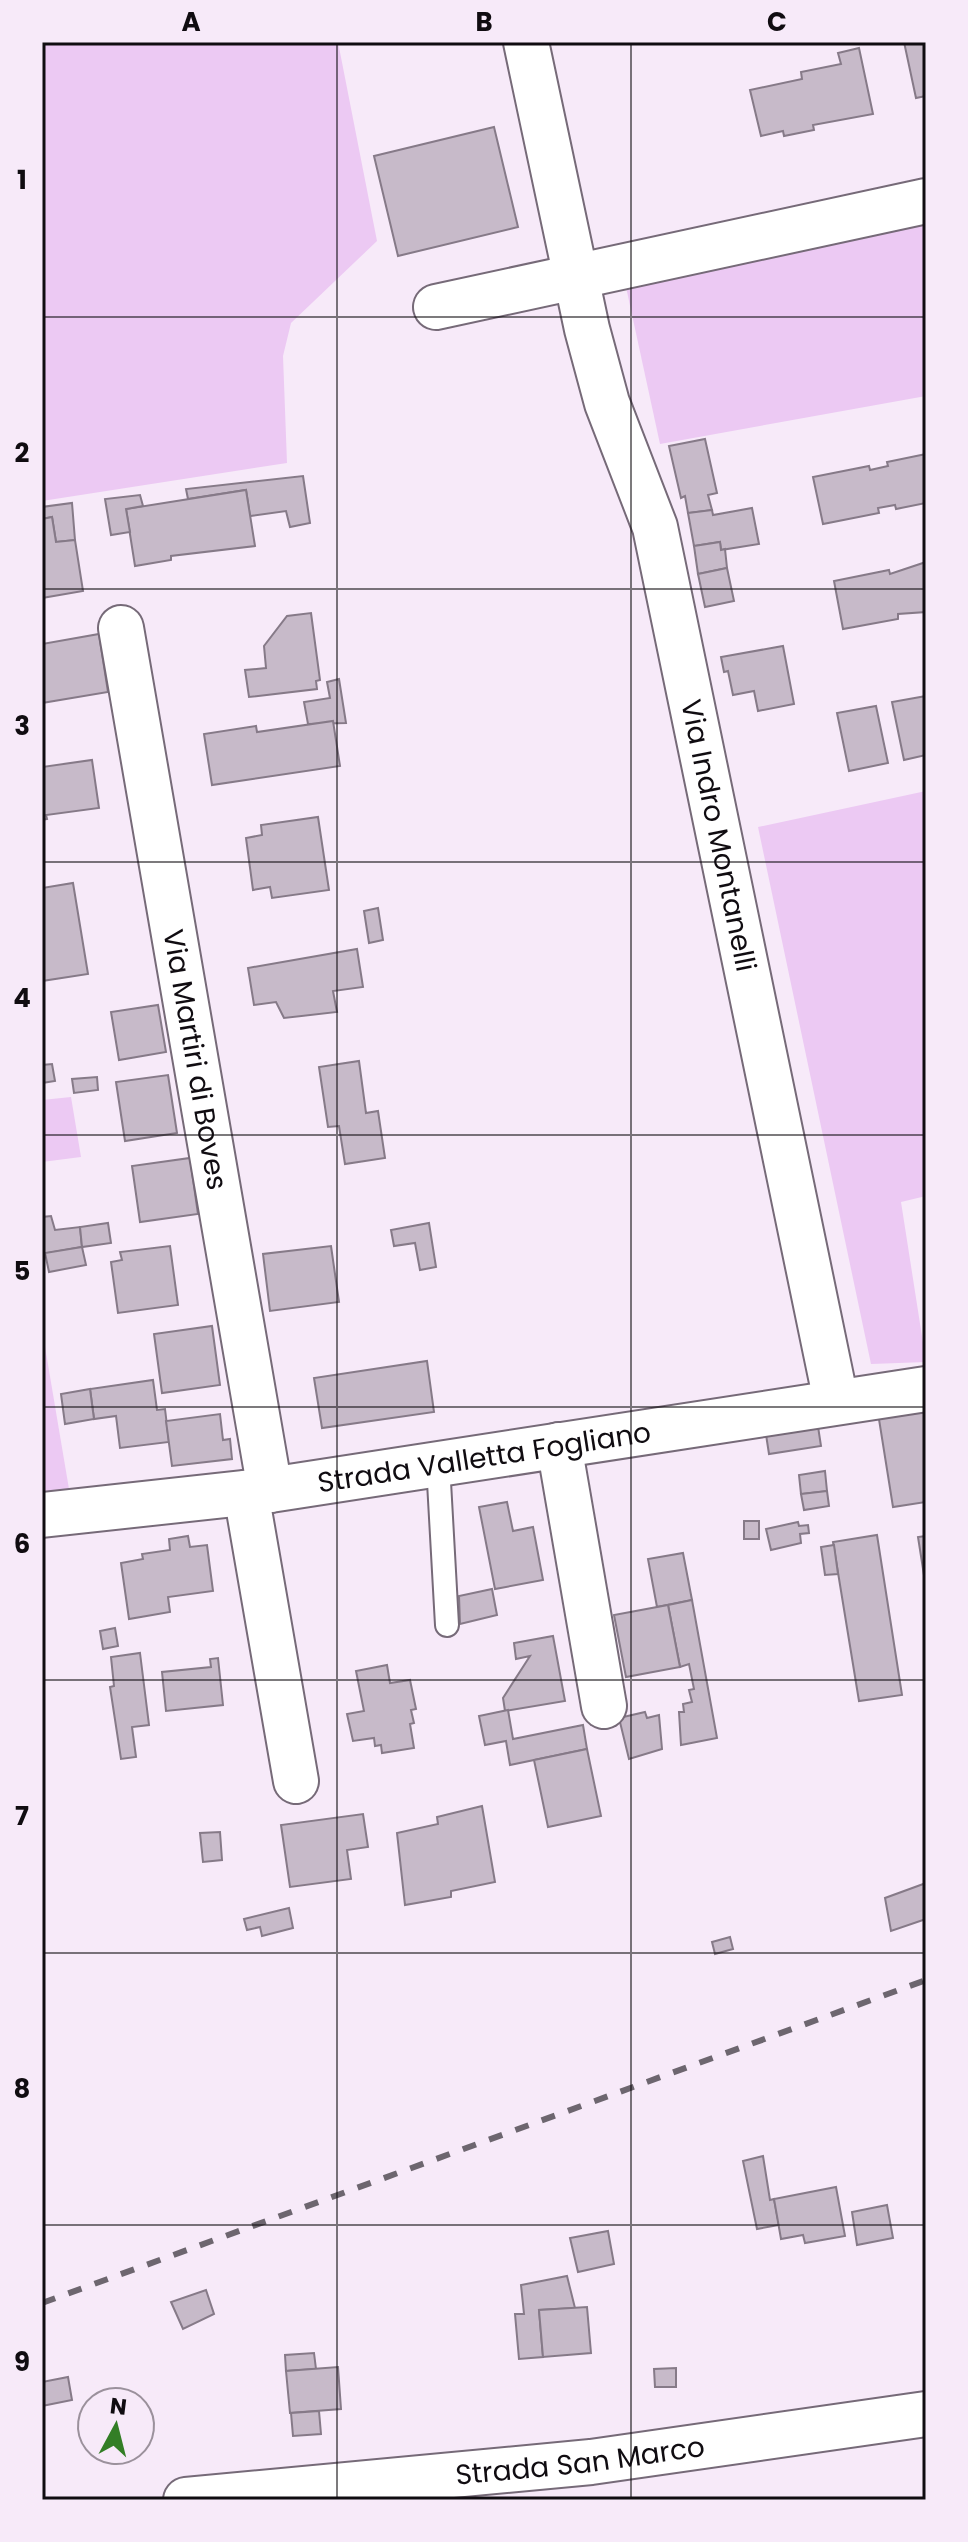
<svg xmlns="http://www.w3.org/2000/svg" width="968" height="2542" font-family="Poppins,sans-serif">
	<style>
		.green { fill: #ecc9f3 }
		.building { fill: #c7bac9; stroke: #867a88; stroke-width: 2 }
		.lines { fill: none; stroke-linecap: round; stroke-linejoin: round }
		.lane-casing { stroke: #766a78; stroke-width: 26 }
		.street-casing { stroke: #766a78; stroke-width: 48 }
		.lane { stroke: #fff; stroke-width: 22 }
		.street { stroke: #fff; stroke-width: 44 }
		.rail { stroke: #6d666f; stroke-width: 6; stroke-dasharray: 14 14; stroke-linecap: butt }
		.grid { fill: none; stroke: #100c11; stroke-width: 2; stroke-opacity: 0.55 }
		.labels { text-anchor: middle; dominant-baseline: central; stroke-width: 7; stroke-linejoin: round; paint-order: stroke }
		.street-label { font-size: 28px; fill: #100c11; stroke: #f7eaf9 }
		.neatline { fill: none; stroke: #100c11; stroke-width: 3 }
		.grid-label { font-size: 26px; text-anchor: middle; font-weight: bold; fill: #100c11 }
	</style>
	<rect width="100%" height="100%" fill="#f7eaf9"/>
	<!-- green -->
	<g class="green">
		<path d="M42,42H338L377,241L291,323L283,356L287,463L42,501Z"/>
		<path d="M926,222V396L660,444L626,287Z"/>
		<path d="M926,791V1196L901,1202L926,1362L871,1364L758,827Z"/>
		<path d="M71,1097L81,1157L42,1162V1100Z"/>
		<path d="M42,1329L70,1495L42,1498Z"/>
	</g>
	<!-- building -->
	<g class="building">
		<path d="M904,42H926V96L916,98Z"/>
		<path d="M859,48L873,114L813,125L814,130L784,136L783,131L761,136L750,90L802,79L801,72L841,64L838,53Z"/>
		<path d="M494,127L518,227L398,256L374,156Z"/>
		<path d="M705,439L717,493L708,495L712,510L688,513L685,496L681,498L669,446Z"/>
		<path d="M926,454V503L896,509L895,505L878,508L879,513L823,524L813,477L869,466L870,470L888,466L887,462Z"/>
		<path d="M303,476L310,523L290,527L286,511L250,516L246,490L188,499L186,489Z"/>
		<path d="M246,490L255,546L171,556V560L135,566L126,509Z"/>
		<path d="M140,495L143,506L126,509L130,532L111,535L105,499Z"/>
		<path d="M72,503L75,540L56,542L52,517L42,519V507Z"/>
		<path d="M752,508L759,544L721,550L720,542L694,546L688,513L712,510L713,515Z"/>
		<path d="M52,517L56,542L75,540L83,591L42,598V519Z"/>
		<path d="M720,542L721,550L725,549L727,568L698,574L694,546Z"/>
		<path d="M926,562V612L898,614V619L843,629L834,581L889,570L890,574Z"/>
		<path d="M727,568L734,601L705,607L698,574Z"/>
		<path d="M311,613L320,680L316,681L317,689L249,697L245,670L266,668L264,646L287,616Z"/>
		<path d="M99,634L108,692L42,703V644Z"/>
		<path d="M783,646L794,704L758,711L754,691L733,695L728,671L724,672L721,657Z"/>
		<path d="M339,679L346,723L308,724L304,702L330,698L327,682Z"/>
		<path d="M926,696V755L904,760L892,702Z"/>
		<path d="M876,706L888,763L849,771L837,713Z"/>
		<path d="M333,721L340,766L212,785L204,734L256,726L257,732Z"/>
		<path d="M92,760L99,808L46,815L47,819L42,820V767Z"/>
		<path d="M318,817L329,890L272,898L270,887L253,890L246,838L262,835L261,825Z"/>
		<path d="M73,883L88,974L42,981V888Z"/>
		<path d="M378,908L383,940L369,943L364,911Z"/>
		<path d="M357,949L363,987L333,991L337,1012L284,1018L276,1002L254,1005L248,968Z"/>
		<path d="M158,1005L166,1052L119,1060L111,1012Z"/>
		<path d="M359,1061L366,1113L378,1111L385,1158L345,1164L339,1126L328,1127L319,1067Z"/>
		<path d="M52,1064L55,1081L42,1083V1065Z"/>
		<path d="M168,1075L177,1133L125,1141L116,1082Z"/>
		<path d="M97,1077L98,1090L74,1093L72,1079Z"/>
		<path d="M190,1158L198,1214L140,1222L132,1166Z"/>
		<path d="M51,1216L55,1230L80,1227L82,1247L42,1254V1217Z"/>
		<path d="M108,1223L111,1243L82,1247L80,1227Z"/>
		<path d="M429,1223L436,1267L420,1270L415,1243L394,1246L391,1230Z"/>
		<path d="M170,1246L178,1305L118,1313L111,1262L122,1260L120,1252Z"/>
		<path d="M331,1246L339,1302L270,1311L263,1254Z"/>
		<path d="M82,1247L86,1265L49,1272L45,1253Z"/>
		<path d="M212,1326L220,1385L162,1393L154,1334Z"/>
		<path d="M427,1361L434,1412L322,1428L314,1378Z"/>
		<path d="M153,1380L157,1410L165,1409L169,1442L120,1448L116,1416L94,1419L90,1389Z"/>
		<path d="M90,1389L94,1419L65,1424L61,1394Z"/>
		<path d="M926,1405V1502L893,1507L878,1413Z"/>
		<path d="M220,1414L223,1440L230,1439L232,1459L172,1466L166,1421Z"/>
		<path d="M817,1420L821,1446L769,1454L765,1428Z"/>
		<path d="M825,1471L827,1491L801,1494L799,1475Z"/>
		<path d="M827,1491L829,1506L804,1510L801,1494Z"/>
		<path d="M507,1502L513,1531L533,1527L543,1580L495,1589L479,1507Z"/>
		<rect x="744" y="1521" width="15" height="18"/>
		<path d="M798,1522L799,1526L808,1525L809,1533L800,1534L801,1543L771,1550L766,1529Z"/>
		<path d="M877,1535L902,1695L859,1701L833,1542Z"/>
		<path d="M188,1536L190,1547L207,1545L213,1591L168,1597L170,1612L129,1619L121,1563L143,1559L142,1554L170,1550L169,1539Z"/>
		<path d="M926,1536V1588L918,1537Z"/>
		<path d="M834,1545L838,1574L825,1575L821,1547Z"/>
		<path d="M683,1553L692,1600L657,1607L648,1559Z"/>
		<path d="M492,1589L497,1615L460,1624L459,1596Z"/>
		<path d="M692,1600L717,1738L681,1745L679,1712H684L683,1704L692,1702L689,1690L694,1689L689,1664L680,1667L668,1605Z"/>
		<path d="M668,1605L680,1667L626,1677L614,1615Z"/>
		<path d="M115,1628L118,1646L103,1649L100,1631Z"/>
		<path d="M553,1636L565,1701L505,1711L503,1698L530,1656L516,1659L514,1643Z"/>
		<path d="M140,1653L149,1725L132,1727L136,1757L121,1759L110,1687L114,1686L111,1657Z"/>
		<path d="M218,1658L223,1705L166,1711L162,1672L211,1667L210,1659Z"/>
		<path d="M387,1665L390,1683L410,1680L416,1709L411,1710L414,1723L410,1724L414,1748L382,1753L381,1745L375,1746L374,1738L353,1741L347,1714L364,1711L356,1671Z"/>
		<path d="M508,1710L513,1739L583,1725L587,1749L510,1765L506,1741L485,1745L479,1716Z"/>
		<path d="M645,1712L647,1718L659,1715L662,1749L629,1759L619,1718Z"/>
		<path d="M587,1749L601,1816L548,1827L534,1760Z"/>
		<path d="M482,1806L495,1882L451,1891V1897L405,1905L397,1833L438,1824L437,1817Z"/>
		<path d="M363,1814L368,1847L347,1850L351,1879L290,1887L281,1825Z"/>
		<path d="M220,1832L222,1860L203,1862L200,1833Z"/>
		<path d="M926,1883V1919L891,1931L885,1898Z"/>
		<path d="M289,1908L293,1928L262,1936L260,1927L247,1930L244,1919Z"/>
		<path d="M730,1937L733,1949L715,1954L712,1942Z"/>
		<path d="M763,2156L770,2200L774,2199L779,2225L757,2229L743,2161Z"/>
		<path d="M836,2187L845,2236L805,2243L803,2235L781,2239L774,2199Z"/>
		<path d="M887,2205L893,2238L857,2245L852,2212Z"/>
		<path d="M608,2231L614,2264L578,2272L570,2238Z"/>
		<path d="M567,2276L575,2308L539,2310L543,2357L519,2359L515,2314H524L521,2285Z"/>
		<path d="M206,2290L214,2314L183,2329L171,2302Z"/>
		<path d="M587,2307L591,2353L543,2357L539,2310Z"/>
		<path d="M314,2353L316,2369L286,2371L285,2355Z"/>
		<path d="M338,2367L341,2409L290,2413L286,2371Z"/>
		<path d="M676,2368V2387H655L654,2369Z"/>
		<path d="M68,2377L72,2400L42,2406V2382Z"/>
		<path d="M319,2411L321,2434L293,2436L291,2413Z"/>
	</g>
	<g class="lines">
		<defs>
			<path id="lane" d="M438,1464L447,1625"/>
			<g id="street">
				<path id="s1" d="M526,42L587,329L607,403L655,527L836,1401"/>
				<path d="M436,307L926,201"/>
				<path id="s2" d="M121,628L270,1490"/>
				<path d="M559,1445L604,1706"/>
				<path d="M246,1493L296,1781"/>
				<path id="s3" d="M42,1515L270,1490L926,1389"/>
				<path id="s4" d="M186,2500L591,2462L926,2414"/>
			</g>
		</defs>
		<!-- lane casing -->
		<use href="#lane" class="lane-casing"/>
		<!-- street casing -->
		<use href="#street" class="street-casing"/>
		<!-- lane -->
		<use href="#lane" class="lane"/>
		<!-- street -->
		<use href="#street" class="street"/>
		<!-- rail -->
		<path class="rail" d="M42,2303L926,1980"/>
	</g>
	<!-- grid -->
	<path class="grid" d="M337,42V2500M631,42V2500M42,317H926M42,589H926M42,862H926M42,1135H926M42,1407H926M42,1680H926M42,1953H926M42,2225H926"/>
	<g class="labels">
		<!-- street labels -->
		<g class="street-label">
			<text stroke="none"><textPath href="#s1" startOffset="818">Via Indro Montanelli</textPath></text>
			<text stroke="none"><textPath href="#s2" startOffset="438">Via Martiri di Boves</textPath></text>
			<text stroke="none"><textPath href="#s3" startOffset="446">Strada Valletta Fogliano</textPath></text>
			<text stroke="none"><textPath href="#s4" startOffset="396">Strada San Marco</textPath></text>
		</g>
	</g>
	<!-- border -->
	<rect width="968" height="2542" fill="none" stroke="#f7eaf9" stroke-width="88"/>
	<!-- north arrow -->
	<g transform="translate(116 2426) rotate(7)"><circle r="38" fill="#f7eaf9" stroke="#9b919c" stroke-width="2"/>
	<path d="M0-6L14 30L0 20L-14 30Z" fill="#337e26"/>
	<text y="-12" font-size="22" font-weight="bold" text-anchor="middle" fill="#100c11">N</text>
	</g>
	<rect x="44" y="44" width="880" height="2454" class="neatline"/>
	<g class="grid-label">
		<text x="191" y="31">A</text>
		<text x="484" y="31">B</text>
		<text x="777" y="31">C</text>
		<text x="22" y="189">1</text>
		<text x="22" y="462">2</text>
		<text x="22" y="735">3</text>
		<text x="22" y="1007">4</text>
		<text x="22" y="1280">5</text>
		<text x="22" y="1553">6</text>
		<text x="22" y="1825">7</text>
		<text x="22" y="2098">8</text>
		<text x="22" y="2371">9</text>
	</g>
</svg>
